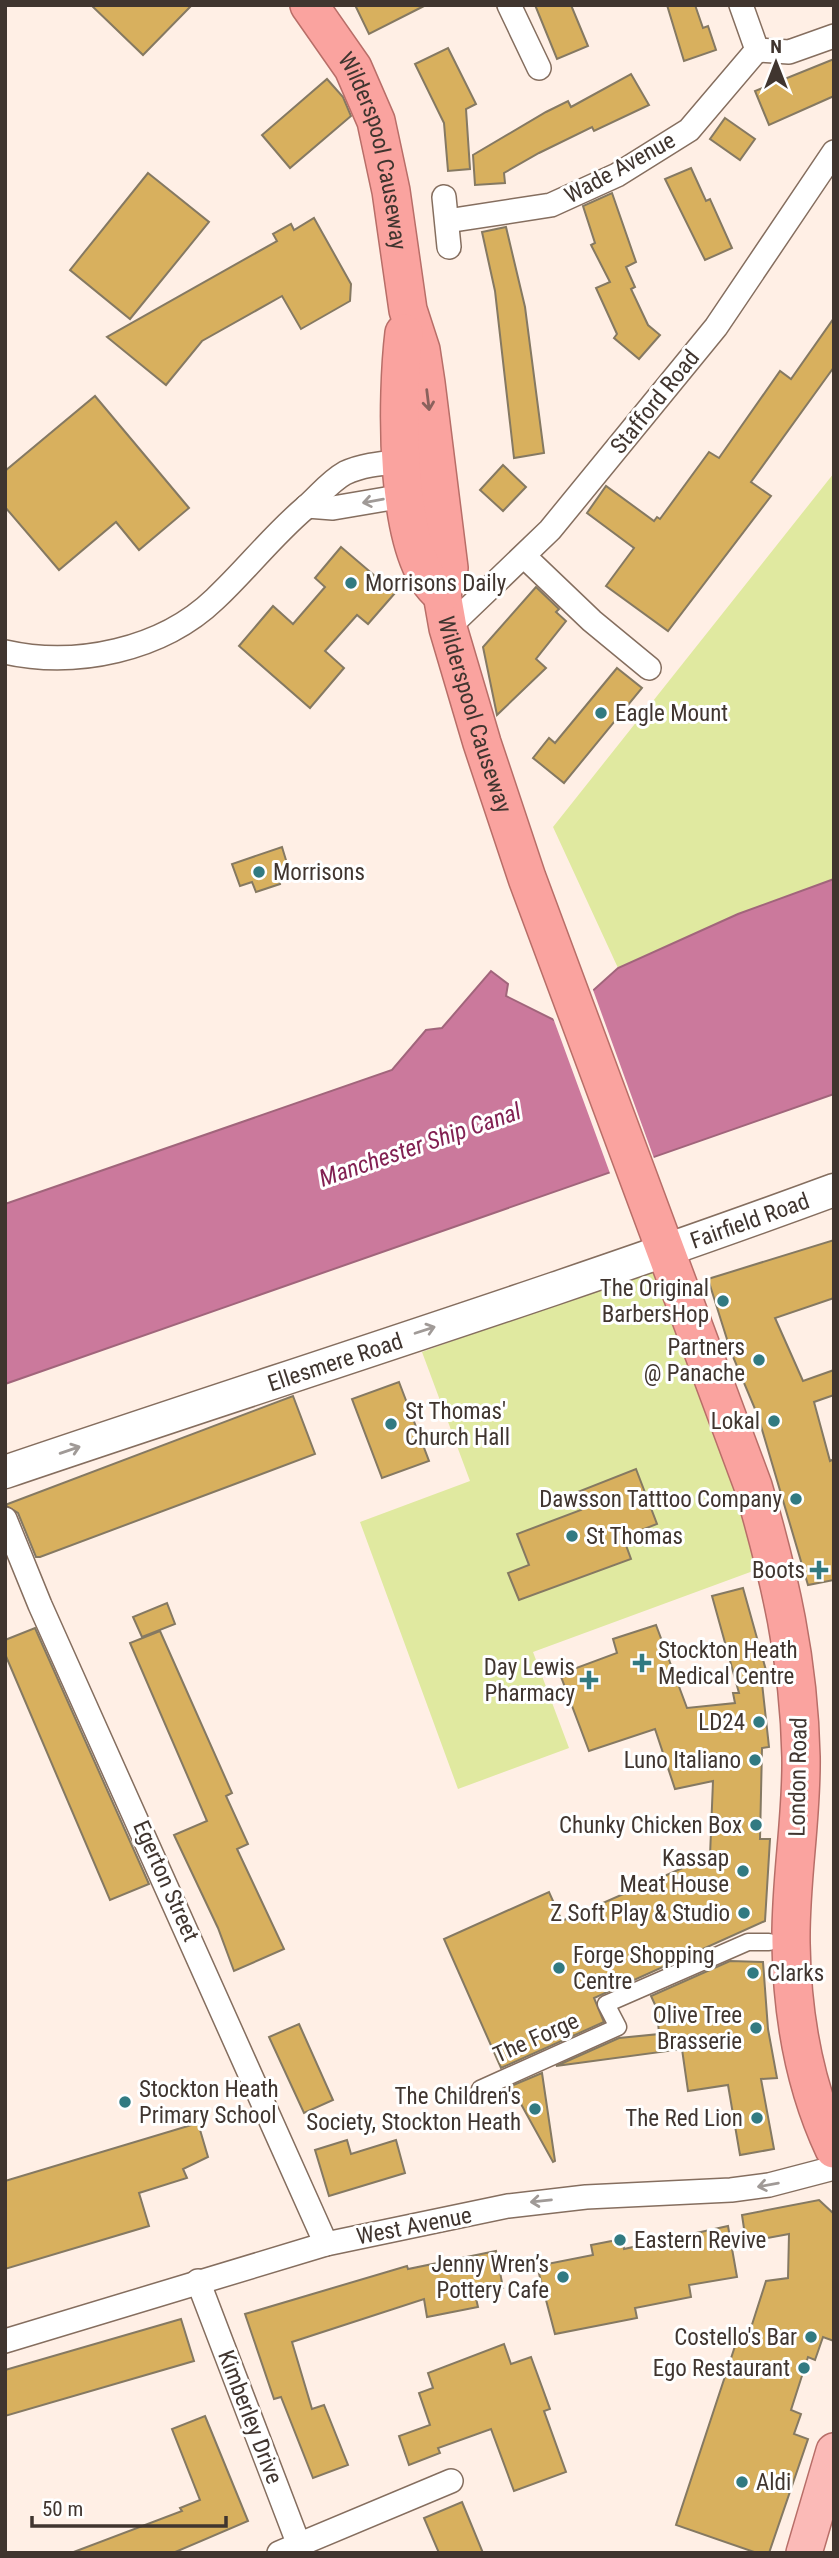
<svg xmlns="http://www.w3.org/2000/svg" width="839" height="2558" font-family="'Roboto Condensed',sans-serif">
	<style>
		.green { fill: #e0e9a0 }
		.water { fill: #cb799c; stroke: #a1657b; stroke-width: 2 }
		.pier { fill: #ffefe5 }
		.building { fill: #d8b05e; stroke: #857962; stroke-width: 2 }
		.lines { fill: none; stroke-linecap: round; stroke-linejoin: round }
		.pedestrian-casing { stroke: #856e5f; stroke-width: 19 }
		.minor-casing { stroke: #856e5f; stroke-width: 26 }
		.secondary-casing { stroke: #856e5f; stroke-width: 35 }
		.primary-casing { stroke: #b86e68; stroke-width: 38 }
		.trunk-casing { stroke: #b86e68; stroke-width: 40 }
		.pedestrian { stroke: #fff; stroke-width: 16 }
		.minor { stroke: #fff; stroke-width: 23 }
		.secondary { stroke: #fff; stroke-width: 32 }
		.primary { stroke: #fbbab7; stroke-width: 35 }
		.trunk { stroke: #faa39f; stroke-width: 37 }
		.oneway { stroke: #8a615c }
		.oneway2 { stroke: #a09a97 }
		.poi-dot { fill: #327a81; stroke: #fff; stroke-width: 2.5 }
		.labels { text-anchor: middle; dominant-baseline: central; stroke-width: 6; stroke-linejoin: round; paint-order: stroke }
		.street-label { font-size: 23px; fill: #40352f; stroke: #fff }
		.poi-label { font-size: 23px; fill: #40352f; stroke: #fff; text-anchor: end }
		.water-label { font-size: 24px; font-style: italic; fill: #822052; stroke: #fff }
	</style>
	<rect width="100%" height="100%" fill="#ffefe5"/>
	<!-- green -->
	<g class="green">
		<path d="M834,473V879L738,914L618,968L553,827Z"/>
		<path d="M661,1265L772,1564L533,1652L569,1748L458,1789L360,1522L470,1481L422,1352Z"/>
	</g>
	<!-- water -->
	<path class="water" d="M834,879V1094L5,1384V1204L392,1070L426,1030L442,1028L491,971L508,984L506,996L558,1022L618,968L738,914Z"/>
	<!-- pier -->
	<path class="pier" d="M592,987L655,1161L611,1176L552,1015L558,1018Z"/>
	<!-- building -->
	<g class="building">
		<path d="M91,5H192L143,55Z"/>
		<path d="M355,5H426L369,34Z"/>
		<path d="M535,5H571L588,46L557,59Z"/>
		<path d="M667,5H695L703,28L708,26L716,50L684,61Z"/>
		<path d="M448,48L476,104L466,109L470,169L448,171L444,123L415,64Z"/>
		<path d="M834,59V96L769,125L755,91Z"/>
		<path d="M631,74L649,105L594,131L592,127L539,153L504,173L505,183L475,185L473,155L546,112L568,101L571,107Z"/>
		<path d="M327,79L343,97L351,116L290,168L262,135Z"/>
		<path d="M725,118L755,139L740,160L710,139Z"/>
		<path d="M691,168L706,201L710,199L732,248L705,260L665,179Z"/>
		<path d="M148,173L209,222L130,319L70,270Z"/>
		<path d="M612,193L636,262L626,267L635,287L631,289L648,325L660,335L639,359L614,338L617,334L596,288L610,282L591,245L595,243L583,206Z"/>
		<path d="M314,218L351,284L350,301L301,329L282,296L202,341L166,385L107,337L277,241L273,234L291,224L294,230Z"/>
		<path d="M506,227L525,307L544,453L514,458L495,291L482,232Z"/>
		<path d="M834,318V367L751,482L771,496L668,631L606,586L634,548L587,513L606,486L654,521L657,517L660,519L709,452L719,458L780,371L791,379Z"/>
		<path d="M95,396L189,508L139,550L116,522L59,570L5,507V471Z"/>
		<path d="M503,465L526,487L503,511L480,490Z"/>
		<path d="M341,547L395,593L368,624L357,615L325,651L344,668L310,708L239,646L273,606L293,624L325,587L315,578Z"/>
		<path d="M536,587L559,609L556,612L566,621L536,659L546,668L497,715L483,647Z"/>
		<path d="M617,668L642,688L564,783L533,758L549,738L555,743Z"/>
		<path d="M282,847L289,870L277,874L280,884L256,892L252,882L240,886L232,864Z"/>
		<path d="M834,1240V1298L775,1318L803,1381L834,1370V1395L814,1402L830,1461L834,1459V1580L808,1585L758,1416L731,1352L708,1279Z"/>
		<path d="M399,1382L429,1461L382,1478L352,1399Z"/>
		<path d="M293,1396L315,1454L40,1557H36L18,1513L5,1505Z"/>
		<path d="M636,1469L657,1524L623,1537L631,1559L519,1600L508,1573L529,1565L517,1534L581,1510L575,1493Z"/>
		<path d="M743,1588L769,1681L762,1683L769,1747L762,1748L760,1839H770L765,1921L594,1998L604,2022L501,2068L444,1939L549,1892L562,1921L710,1856L713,1781L675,1789L655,1729L589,1751L560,1674L617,1653L613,1639L656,1625L687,1708L735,1703L733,1693H739L712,1596Z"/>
		<path d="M167,1603L175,1624L142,1637L133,1617Z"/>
		<path d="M35,1628L149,1884L110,1900L5,1654V1640Z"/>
		<path d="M160,1631L232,1793L226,1796L248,1844L237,1849L284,1949L234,1971L218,1928L174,1835L207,1821L130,1643Z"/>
		<path d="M730,1961L763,1962L768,2029L777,2078L761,2079L774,2149L740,2155L728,2085L688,2091L682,2049L556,2066L619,2038L659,2034L657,2009L651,1996Z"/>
		<path d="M299,2024L333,2100L304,2113L269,2037Z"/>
		<path d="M542,2073L555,2161L553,2162L511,2086Z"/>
		<path d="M198,2123L208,2157L183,2169L187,2178L139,2193L149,2226L5,2269V2181Z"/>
		<path d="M347,2140L351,2154L396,2140L405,2173L329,2196L315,2150Z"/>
		<path d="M819,2200L834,2214V2341L823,2337L815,2360L808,2357L791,2410L801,2414L794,2434L808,2439L769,2553H757L676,2525L739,2334L748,2337L766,2281L788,2278L789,2234L746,2242L742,2215Z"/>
		<path d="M728,2226L737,2277L689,2285L691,2297L635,2308L637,2318L555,2334L537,2266L593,2255L591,2245L622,2239L624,2249Z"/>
		<path d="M496,2251L503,2288L475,2294L478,2307L427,2317L424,2299L292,2342L312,2409L324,2405L348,2465L313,2478L281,2397L274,2399L245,2314L407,2266L408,2269Z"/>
		<path d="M181,2319L194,2361L5,2416V2370Z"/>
		<path d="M504,2344L511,2364L531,2357L550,2409L544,2411L566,2472L514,2491L491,2429L438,2448L440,2453L409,2465L399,2436L430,2425L419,2393L433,2388L428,2373Z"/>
		<path d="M205,2416L248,2521L173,2553H71L182,2511L180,2508L200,2500L172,2429Z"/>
		<path d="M462,2502L483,2553H439L424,2518Z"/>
	</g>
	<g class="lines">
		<defs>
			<path id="pedestrian" d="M480,2089L618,2027L606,2004L748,1942H769"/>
			<g id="minor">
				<path d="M509,5L539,68"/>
				<path d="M741,5L757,50"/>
				<path d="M757,50L789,52L834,36"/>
				<path d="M444,197L449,247"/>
				<path d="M447,221L551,205L617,175L689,130L757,50"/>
				<path d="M307,506L333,508L415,494"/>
				<path d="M525,557L592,621L649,668"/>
				<path d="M448,628L550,530L716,327L834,152"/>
				<path d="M5,652C76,668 162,650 215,599C247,569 272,536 305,508C319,496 329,482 345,473C366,463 391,463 413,460"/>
				<path d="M5,1519L40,1605L326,2244"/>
				<path d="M198,2281L302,2553"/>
				<path d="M5,2341L326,2244L508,2206L586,2197L731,2190L769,2185L834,2168"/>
				<path d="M279,2553L451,2481"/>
			</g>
			<g id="secondary">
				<path id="s1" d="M5,1472C282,1378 560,1291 834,1190"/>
			</g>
			<path id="primary" d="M804,2553L834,2451"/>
			<g id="trunk">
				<path id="s2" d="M309,5L353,68L376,121L391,191L408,310L421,350L426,383L449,568L442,594L448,628L482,743L527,878L753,1486C780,1578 799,1660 801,1757C802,1819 790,1881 791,1943C792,2014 804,2085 834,2149"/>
				<path d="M404,333C397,390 392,559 442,594"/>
			</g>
		</defs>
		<!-- pedestrian casing -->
		<use href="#pedestrian" class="pedestrian-casing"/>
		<!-- minor casing -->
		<use href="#minor" class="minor-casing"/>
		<!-- secondary casing -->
		<use href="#secondary" class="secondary-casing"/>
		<!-- primary casing -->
		<use href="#primary" class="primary-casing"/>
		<!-- trunk casing -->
		<use href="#trunk" class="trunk-casing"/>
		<!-- pedestrian -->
		<use href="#pedestrian" class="pedestrian"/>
		<!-- minor -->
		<use href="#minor" class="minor"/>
		<!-- secondary -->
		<use href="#secondary" class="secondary"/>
		<!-- primary -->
		<use href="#primary" class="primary"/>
		<!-- trunk -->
		<use href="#trunk" class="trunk"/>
	</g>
	<!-- one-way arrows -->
	<defs><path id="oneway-shaft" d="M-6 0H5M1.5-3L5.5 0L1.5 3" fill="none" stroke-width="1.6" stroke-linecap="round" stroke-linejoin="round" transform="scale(1.75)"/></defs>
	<use class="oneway" href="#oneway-shaft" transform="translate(428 400) rotate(83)"/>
	<g class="oneway2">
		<use href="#oneway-shaft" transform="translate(373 501) rotate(170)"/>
		<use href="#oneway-shaft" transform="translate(425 1330) rotate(-18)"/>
		<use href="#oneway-shaft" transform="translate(70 1450) rotate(-19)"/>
		<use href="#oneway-shaft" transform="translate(768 2185) rotate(170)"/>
		<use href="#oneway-shaft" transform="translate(541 2201) rotate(174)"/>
	</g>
	<!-- markers -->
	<g class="poi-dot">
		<circle cx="351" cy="583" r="7"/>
		<circle cx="601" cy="713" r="7"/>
		<circle cx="259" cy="872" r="7"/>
		<circle cx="723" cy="1301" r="7"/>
		<circle cx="759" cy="1360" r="7"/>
		<circle cx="774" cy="1421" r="7"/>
		<circle cx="391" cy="1424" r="7"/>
		<circle cx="796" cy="1499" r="7"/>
		<circle cx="572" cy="1536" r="7"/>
		<path d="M815.5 1559.5h7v7h7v7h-7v7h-7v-7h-7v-7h7z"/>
		<path d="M638.5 1652.5h7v7h7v7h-7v7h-7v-7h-7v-7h7z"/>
		<path d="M585.5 1669.5h7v7h7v7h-7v7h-7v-7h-7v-7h7z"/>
		<circle cx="759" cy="1722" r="7"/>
		<circle cx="755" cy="1760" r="7"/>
		<circle cx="756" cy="1825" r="7"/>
		<circle cx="743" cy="1871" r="7"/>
		<circle cx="744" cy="1913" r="7"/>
		<circle cx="559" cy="1968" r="7"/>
		<circle cx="753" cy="1973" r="7"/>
		<circle cx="756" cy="2028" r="7"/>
		<circle cx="125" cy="2102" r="7"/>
		<circle cx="535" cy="2109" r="7"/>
		<circle cx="757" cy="2118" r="7"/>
		<circle cx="620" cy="2240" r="7"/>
		<circle cx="563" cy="2277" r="7"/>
		<circle cx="811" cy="2337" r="7"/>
		<circle cx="804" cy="2368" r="7"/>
		<circle cx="742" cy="2482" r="7"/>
	</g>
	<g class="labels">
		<!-- street labels -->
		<g class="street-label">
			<text stroke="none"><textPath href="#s2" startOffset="163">Wilderspool Causeway</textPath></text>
			<text transform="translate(620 168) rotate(-29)">Wade Avenue</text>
			<text transform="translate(655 402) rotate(-51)">Stafford Road</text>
			<text stroke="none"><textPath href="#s2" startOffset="740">Wilderspool Causeway</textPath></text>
			<text stroke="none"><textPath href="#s1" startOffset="786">Fairfield Road</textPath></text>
			<text stroke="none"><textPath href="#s1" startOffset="348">Ellesmere Road</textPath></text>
			<text transform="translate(798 1777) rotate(-89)">London Road</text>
			<text transform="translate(166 1881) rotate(66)">Egerton Street</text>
			<text transform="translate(536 2038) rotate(-24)">The Forge</text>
			<text transform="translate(414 2226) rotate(-11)">West Avenue</text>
			<text transform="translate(250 2417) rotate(69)">Kimberley Drive</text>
		</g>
		<!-- poi labels -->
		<g class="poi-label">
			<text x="365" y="583" text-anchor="start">Morrisons Daily</text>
			<text x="615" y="713" text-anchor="start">Eagle Mount</text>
			<text x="273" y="872" text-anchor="start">Morrisons</text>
			<text x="709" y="1288">The Original<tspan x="709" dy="26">BarbersHop</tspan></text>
			<text x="745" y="1347">Partners<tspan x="745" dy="26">@ Panache</tspan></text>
			<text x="405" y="1411" text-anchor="start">St Thomas'<tspan x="405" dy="26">Church Hall</tspan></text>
			<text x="760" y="1421">Lokal</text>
			<text x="782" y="1499">Dawsson Tatttoo Company</text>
			<text x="586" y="1536" text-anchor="start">St Thomas</text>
			<text x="805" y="1570">Boots</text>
			<text x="658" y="1650" text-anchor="start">Stockton Heath<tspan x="658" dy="26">Medical Centre</tspan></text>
			<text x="575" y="1667">Day Lewis<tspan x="575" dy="26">Pharmacy</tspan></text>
			<text x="745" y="1722">LD24</text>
			<text x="741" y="1760">Luno Italiano</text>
			<text x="742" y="1825">Chunky Chicken Box</text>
			<text x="729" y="1858">Kassap<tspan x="729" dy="26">Meat House</tspan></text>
			<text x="730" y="1913">Z Soft Play &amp; Studio</text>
			<text x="573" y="1955" text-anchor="start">Forge Shopping<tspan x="573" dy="26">Centre</tspan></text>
			<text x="767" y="1973" text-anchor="start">Clarks</text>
			<text x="742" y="2015">Olive Tree<tspan x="742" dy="26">Brasserie</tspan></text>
			<text x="139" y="2089" text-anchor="start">Stockton Heath<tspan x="139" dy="26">Primary School</tspan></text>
			<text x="521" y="2096">The Children's<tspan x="521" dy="26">Society, Stockton Heath</tspan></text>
			<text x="743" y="2118">The Red Lion</text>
			<text x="634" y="2240" text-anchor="start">Eastern Revive</text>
			<text x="549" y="2264">Jenny Wren’s<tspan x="549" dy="26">Pottery Cafe</tspan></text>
			<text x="797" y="2337">Costello's Bar</text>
			<text x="790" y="2368">Ego Restaurant</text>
			<text x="756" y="2482" text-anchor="start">Aldi</text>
		</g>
		<!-- water labels -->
		<g class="water-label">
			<text transform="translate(420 1145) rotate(-19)">Manchester Ship Canal</text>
		</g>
	</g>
	<!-- border -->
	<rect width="839" height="2558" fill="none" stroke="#40352f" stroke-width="14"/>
	<!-- north arrow -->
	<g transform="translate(776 63)" stroke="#ffffff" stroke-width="5" paint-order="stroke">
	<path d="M0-5L12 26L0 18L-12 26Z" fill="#40352f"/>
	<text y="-10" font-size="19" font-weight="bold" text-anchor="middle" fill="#40352f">N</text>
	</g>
	<!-- scale -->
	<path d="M32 2516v10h194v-10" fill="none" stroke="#40352f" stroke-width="3.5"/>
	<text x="42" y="2516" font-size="21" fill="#40352f" stroke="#ffffff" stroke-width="5" paint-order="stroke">50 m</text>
</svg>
